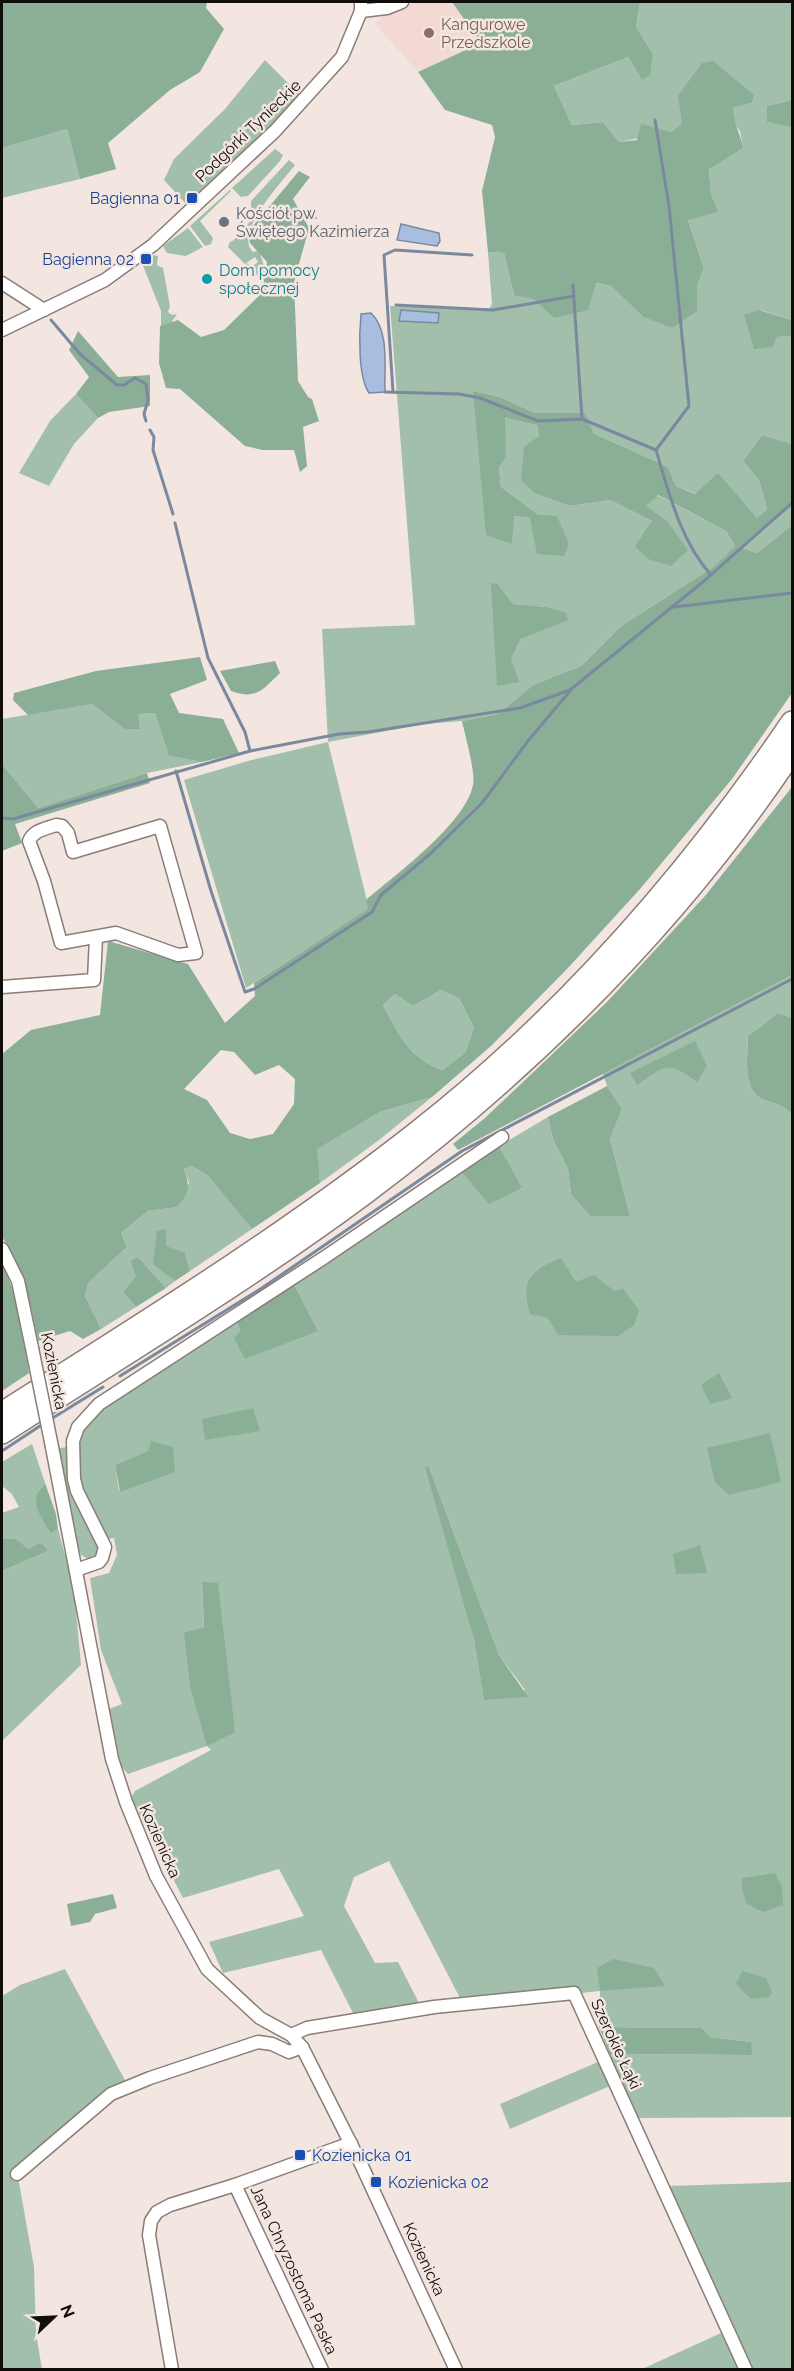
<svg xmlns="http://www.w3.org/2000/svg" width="794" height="2371" font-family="Raleway,sans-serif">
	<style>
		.education { fill: #f3d9d3 }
		.green { fill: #a1bfaa; fill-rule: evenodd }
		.forest { fill: #8aaf96; fill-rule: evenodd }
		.water { fill: #a8bee0; stroke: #7b89a0; stroke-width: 1.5 }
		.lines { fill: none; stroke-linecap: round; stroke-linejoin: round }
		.stream { stroke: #7b89a0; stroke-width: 3 }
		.street-casing { stroke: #897d78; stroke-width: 15 }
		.highway-casing { stroke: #897d78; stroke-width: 24 }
		.street { stroke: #fff; stroke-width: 12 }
		.highway { stroke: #fff; stroke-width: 21 }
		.street-bridge-casing { stroke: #897d78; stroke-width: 15; stroke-linecap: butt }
		.street-bridge { stroke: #fff; stroke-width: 12 }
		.education-dot { fill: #8d6e63; stroke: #f3e6e0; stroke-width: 2 }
		.transit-dot { fill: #1a4fb4; stroke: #f3e6e0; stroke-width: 2 }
		.worship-dot { fill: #6b7280; stroke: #f3e6e0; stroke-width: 2 }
		.culture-dot { fill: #0f9aa8; stroke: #f3e6e0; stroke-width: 2 }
		.labels { text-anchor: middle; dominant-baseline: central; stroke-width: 5; stroke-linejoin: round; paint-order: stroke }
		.education-label { font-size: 16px; fill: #785e54; stroke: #f3e6e0; text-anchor: start }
		.street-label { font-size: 16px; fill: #110d0b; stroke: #f3e6e0 }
		.transit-label { font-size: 16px; fill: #164399; stroke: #f3e6e0; text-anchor: end }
		.worship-label { font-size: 16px; fill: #5b616d; stroke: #f3e6e0; text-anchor: start }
		.culture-label { font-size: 16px; fill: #0d838f; stroke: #f3e6e0; text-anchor: start }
	</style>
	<rect width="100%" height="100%" fill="#f3e6e0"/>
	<!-- education -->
	<path class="education" d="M417,2H452L481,43L418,72L375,24L388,11Z"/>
	<!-- green -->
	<g class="green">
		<path d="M638,2H792V100L767,106V122L792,126V320L760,310L777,337L791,336L792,339V444L762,435L743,461L759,480L767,509L757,518L676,486L668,467L593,433L535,413L500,397L473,391L512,543L513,516L530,518L539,515L501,487L499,468L506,457L504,418L537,425L539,436L521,481L534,493L570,506L610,500L652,521L665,519L645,506L657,495L726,531L735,546L712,568L621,626L581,666L533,685L498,714L462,721L423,724L328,742L369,909L246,988L184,780L248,761L328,742L322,629L415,625L390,306L489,309L492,304L488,252L504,253L514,295L595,283L611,286L642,316L697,311V285L704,269L688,220L711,195L709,168L743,148L740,131L733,122V106L752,103L754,95L682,123L671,132L619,142L603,122L572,125L554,86L628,57L642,80L653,54L636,27L640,5ZM498,584L513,604L547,607L566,614L567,619L521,639L511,659Z"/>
		<path d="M265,60L300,95L269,129L186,204L164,180L174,159L225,109Z"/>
		<path d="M67,129L80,179L2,198V148Z"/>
		<path d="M275,149L283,155L280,161L248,196L241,197L232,188Z"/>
		<path d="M289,160L295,165C282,182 233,233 253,252L259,250L270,285L245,266L248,263L250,268L258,262L255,257L245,264L228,247L230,242L234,240L255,216V211L251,207V201Z"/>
		<path d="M231,189L230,192L200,221L213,238L211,244L205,246L190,226Z"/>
		<path d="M188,228L203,247L186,256L167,253L163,246Z"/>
		<path d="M152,255L158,256L157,265L163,268L170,306L168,312L172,315L177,314L161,338V311L142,263Z"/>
		<path d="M76,394L98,418L74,444L49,486L19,473L50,421Z"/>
		<path d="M792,506V525L757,553L742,550Z"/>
		<path d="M92,704L126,730L140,729L137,714L155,713L169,756L202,762L147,773L38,808L2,764V719Z"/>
		<path d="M792,975V1018L778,1013L748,1036C748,1056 741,1090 764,1100C776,1104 785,1105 792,1115V2117L638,2118L610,2054L751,2055V2042L710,2037L702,2028L599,2027L600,1991L581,1993L573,1989L460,1998L389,1861L354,1877L344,1906L375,1963L398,1962L419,2003L354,2015L321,1950L223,1973L209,1942L304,1916L279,1869L183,1898L131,1798L135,1791L211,1750L207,1746L128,1774L121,1766L109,1709L122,1704L101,1650L90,1578L109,1573L117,1555L114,1538L108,1539C89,1507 61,1463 84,1426C87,1421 93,1417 97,1413L237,1321L240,1331H318L294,1284L461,1171L522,1189L499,1146L548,1117L553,1139L568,1169L571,1194L630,1216L610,1139L622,1109L607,1086L603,1074ZM149,1451L119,1491L115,1465ZM429,1467L499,1655L525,1690L484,1699L474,1640ZM202,1583L235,1732L184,1632L204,1629Z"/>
		<path d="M441,990L459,998L474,1028L465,1053L442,1070C408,1057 399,1035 383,1005L395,994L413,1006Z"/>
		<path d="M432,1097L379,1140L320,1183L316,1149L380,1112Z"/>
		<path d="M192,1166L207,1175L252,1229L190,1271L185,1253L154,1264L175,1281L166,1288L138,1257L136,1276L123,1292L136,1307L101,1329L85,1296L88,1283L127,1247L121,1233L148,1211L177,1207L189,1183L184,1169Z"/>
		<path d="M32,1444L45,1483L36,1495L49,1532L58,1529L74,1589L81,1665L2,1741V1571L48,1551L27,1549L16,1539H2V1513L19,1507L12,1494L2,1486V1462Z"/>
		<path d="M69,1447L70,1470L101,1541L99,1553L88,1559L81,1555L76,1543L59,1448Z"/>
		<path d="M65,1969L127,2084L18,2177L34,2267L36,2334L42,2369H2V1996L20,1985Z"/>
		<path d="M598,2062L610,2086L510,2129L500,2104Z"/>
		<path d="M792,2182V2369H750L668,2186Z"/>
		<path d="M721,2333L740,2369L640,2370Z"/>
	</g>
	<!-- forest -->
	<g class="forest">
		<path d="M2,2H207L206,8L224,29L200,72L170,90L108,143L116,169L80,179L67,129L2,148Z"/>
		<path d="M452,2H638L640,4L636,27L653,54L650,75L642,80L628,57L554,86L572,125L603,122L619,142L637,140L641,124L671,132L682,123L678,96L702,63L713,61L754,95L752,103L733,107C733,124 740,131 743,148L709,169L711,195L718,212L688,220L704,269L697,285V311L672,328L642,316L611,286L596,283L588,310L554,318L534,299L514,295L504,253L488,252L482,191L495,137L492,125L445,110L418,72L481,43Z"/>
		<path d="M792,100V127L767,122V106Z"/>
		<path d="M299,171L310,177L293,199L309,228L294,282L298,381L308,397L312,399L319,421L303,427L307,466L300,472L294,450H262L245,446L180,389L166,388L159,363L160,326L178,320L201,337L224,330L262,293L267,262L250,243L248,232Z"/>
		<path d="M759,310L792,320V339L791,336L777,337L772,347L754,349L744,315Z"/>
		<path d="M78,331L118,377L150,375V406L109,412L98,418L76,394L89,377L69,350Z"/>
		<path d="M473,391L500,397L535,413H585L593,433L668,467L676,486L695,494L718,473L757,518L767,509L759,480L743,461L762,435L792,444V506L743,549L757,553L792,525V693L732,779L640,889L567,969L491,1046L432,1097L380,1112L317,1149L320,1183L252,1229L207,1175L192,1166L184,1169C190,1187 190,1192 177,1207L148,1211L121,1233L127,1247L88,1283L85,1296L101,1329L83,1339L70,1331L38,1341C31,1304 23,1268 2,1237V1054L31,1030L100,1015L108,941L188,964L225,1023L255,996L254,983L368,909L366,900C395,875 466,823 473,785C476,774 465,735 462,721L498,714L533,685L581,666L621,626L712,568L735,546L726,531L658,495L646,506L665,519L688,550L671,566L648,559L635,546L652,521L610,500L570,506L534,493L521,481L524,447L539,436L537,425L505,418L506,457L499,468L501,487L539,515L557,516L569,544L564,556L537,554L530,518L514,516L512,544L486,535ZM441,990L459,998L474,1028L465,1053L442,1070C408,1057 399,1035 383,1005L395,994L413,1006ZM221,1050L234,1052L255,1075L279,1065L295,1079L294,1104L273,1134L250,1139L230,1133L207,1100L184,1089Z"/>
		<path d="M491,583L498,584L513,604L547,607L566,613L568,620L521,639L511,659L519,682L497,686Z"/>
		<path d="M200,657L207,680L170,694L179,713L223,719L239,753L202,762L169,756L155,713L138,714L140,729L126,730L92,704L28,715L13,700L14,693L96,671Z"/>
		<path d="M275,661L280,673C262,690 257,700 231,691L220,671Z"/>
		<path d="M2,764L38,808L147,773L150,783L15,824L22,843L2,851Z"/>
		<path d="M792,787V975L458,1150L453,1144L485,1118L607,1002L705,896Z"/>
		<path d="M778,1013L792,1018V1115C785,1105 776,1104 764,1100C741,1090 748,1056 748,1036Z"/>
		<path d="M695,1041L707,1066L697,1082C666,1060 667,1065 637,1085L630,1073Z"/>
		<path d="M607,1086L622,1109L610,1139L630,1216H591L571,1194L568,1169L553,1139L548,1117Z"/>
		<path d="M499,1146L522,1188L489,1204L461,1171Z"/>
		<path d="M166,1229V1246L185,1253L190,1271L175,1281L153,1264L157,1231Z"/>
		<path d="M138,1257L166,1288L136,1307L123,1292L136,1276L131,1261Z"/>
		<path d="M561,1258L576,1282L594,1275L614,1291L623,1289L639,1310L634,1325L618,1336L558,1335L548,1318L530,1314C520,1280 530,1271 561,1258Z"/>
		<path d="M2,1260L18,1305L29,1373L2,1391Z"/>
		<path d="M294,1284L318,1331L245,1359L234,1338L240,1331L237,1321Z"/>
		<path d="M719,1373L732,1398L710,1404L701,1385Z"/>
		<path d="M253,1408L260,1431L205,1440L202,1419Z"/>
		<path d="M770,1433L781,1482L729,1495L715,1482L707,1448Z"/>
		<path d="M151,1441L173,1447L175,1472L120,1492L115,1465L148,1451Z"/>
		<path d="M425,1467H429L499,1655L528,1697L484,1700L474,1640Z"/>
		<path d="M45,1483L56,1514L58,1529L50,1533L37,1509L36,1495Z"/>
		<path d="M2,1539H16L28,1549L41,1543L48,1551L2,1571Z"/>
		<path d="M700,1545L707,1573L676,1574L673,1554Z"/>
		<path d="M202,1582L218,1583L235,1732L207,1746L190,1686L184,1632L204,1628Z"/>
		<path d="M775,1873L782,1887L783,1905L763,1912L747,1904L742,1889V1878Z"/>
		<path d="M113,1894L117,1908L95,1914L90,1922L71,1926L67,1904Z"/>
		<path d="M613,1959L654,1968L665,1986L600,1991L597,1968Z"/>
		<path d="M742,1971L766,1978L772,1992L769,1997L751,1999L736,1984Z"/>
		<path d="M599,2027L702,2028L710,2037L751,2042L752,2055L610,2054Z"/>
	</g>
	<!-- water -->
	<g class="water">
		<path d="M401,224L439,233L440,241L437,246L397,240Z"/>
		<path d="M401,310L439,313L438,323L399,321Z"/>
		<path d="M371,313C390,331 384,368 385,392L369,393C358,377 359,334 361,314Z"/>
	</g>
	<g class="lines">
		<!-- stream -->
		<g class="stream">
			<path d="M655,120L669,206L689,406L656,450"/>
			<path d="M573,285L582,419"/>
			<path d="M396,305L493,310L574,296"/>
			<path d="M51,320L80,354L117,385H124L135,378L146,384L148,400L144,414L146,421"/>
			<path d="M385,392L459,394L480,398L538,421L582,419L656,450"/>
			<path d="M393,392L384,255L395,250L472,255"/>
			<path d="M150,430L154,437L153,450L173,514"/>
			<path d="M656,450C669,493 680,540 711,575"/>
			<path d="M175,523L208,658L245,732L250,751"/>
			<path d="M674,607L792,593"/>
			<path d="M176,771L211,891L245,992L254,989L372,912L381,895L430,854L482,803L528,741L570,691"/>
			<path d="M2,818L13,819L250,751L339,734L368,732L520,708L570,690L704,581L792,503"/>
			<path d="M120,1376L262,1288L462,1151L792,979"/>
			<path d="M51,1419L103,1387"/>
			<path d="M2,1451L43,1424"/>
		</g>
		<defs>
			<g id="street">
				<path d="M361,11L387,8L402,2"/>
				<path d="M2,283L44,310"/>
				<path d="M2,330L105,280L153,245L275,131L342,57L361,11V2"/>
				<path d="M56,825L62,826L68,833L73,852L160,826L196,953L178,955L116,933L61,943L44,881L29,841C34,830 45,829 56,825Z"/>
				<path d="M2,987L94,980L96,937"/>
				<path d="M2,1249L18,1281L32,1348"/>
				<path d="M52,1447L112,1759L126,1802L156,1876L207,1969L260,2018L291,2035L302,2047L361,2164L456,2370"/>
				<path d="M76,1570L99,1562L102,1558L105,1547L77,1491L74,1479L73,1441L78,1427L99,1404L325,1257L502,1137"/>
				<path d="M291,2035L307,2028L434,2007L574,1993L746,2370"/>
				<path d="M17,2174L111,2094L150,2078L258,2042L272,2044L289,2052L302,2047"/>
				<path d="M235,2185L322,2370"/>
				<path d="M172,2370L149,2235L151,2221L157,2212L170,2205L235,2185L351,2143"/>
			</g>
			<g id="highway">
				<path d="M2,1413C142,1324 285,1236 416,1133C563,1018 688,875 792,722"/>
				<path d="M2,1433C123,1355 248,1280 364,1194C528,1071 678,923 792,752"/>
			</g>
		</defs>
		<!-- street casing -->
		<use href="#street" class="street-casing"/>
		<!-- highway casing -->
		<use href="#highway" class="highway-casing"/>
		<!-- street -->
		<use href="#street" class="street"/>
		<!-- highway -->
		<use href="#highway" class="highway"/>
		<defs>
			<path id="street-bridge" d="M32,1348L52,1447"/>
		</defs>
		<!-- street-bridge casing -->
		<use href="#street-bridge" class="street-bridge-casing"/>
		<!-- street-bridge -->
		<use href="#street-bridge" class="street-bridge"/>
	</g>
	<!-- markers -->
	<circle class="education-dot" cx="429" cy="33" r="6"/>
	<g class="transit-dot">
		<rect x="186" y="192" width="12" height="12" rx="3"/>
		<rect x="140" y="253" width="12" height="12" rx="3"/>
		<rect x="294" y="2149" width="12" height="12" rx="3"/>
		<rect x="370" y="2176" width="12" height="12" rx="3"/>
	</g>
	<circle class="worship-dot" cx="224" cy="222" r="6"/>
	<circle class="culture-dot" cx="207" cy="279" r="6"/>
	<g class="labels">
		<!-- education labels -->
		<g class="education-label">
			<text x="441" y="24">Kangurowe<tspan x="441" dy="18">Przedszkole</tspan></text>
		</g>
		<!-- street labels -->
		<g class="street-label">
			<text transform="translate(248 131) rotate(-44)">Podgórki Tynieckie</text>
			<text transform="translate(54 1371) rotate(79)">Kozienicka</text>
			<text transform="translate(160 1841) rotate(66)">Kozienicka</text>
			<text transform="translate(616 2044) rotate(65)">Szerokie Łąki</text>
			<text transform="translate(424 2259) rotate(65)">Kozienicka</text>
			<text transform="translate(294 2270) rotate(65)">Jana Chryzostoma Paska</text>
		</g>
		<!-- transit labels -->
		<g class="transit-label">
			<text x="180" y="198">Bagienna 01</text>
			<text x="134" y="259">Bagienna 02</text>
			<text x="312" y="2155" text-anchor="start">Kozienicka 01</text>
			<text x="388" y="2182" text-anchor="start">Kozienicka 02</text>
		</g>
		<!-- worship labels -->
		<g class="worship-label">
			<text x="236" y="213">Kościół pw.<tspan x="236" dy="18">Świętego Kazimierza</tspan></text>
		</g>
		<!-- culture labels -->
		<g class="culture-label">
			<text x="219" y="270">Dom pomocy<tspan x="219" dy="18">społecznej</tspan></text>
		</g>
	</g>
	<!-- border -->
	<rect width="794" height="2371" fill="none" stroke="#110d0b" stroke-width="6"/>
	<!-- north arrow -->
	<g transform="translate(54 2317) rotate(67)" stroke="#f3e6e0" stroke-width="4.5" paint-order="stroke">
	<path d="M0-4.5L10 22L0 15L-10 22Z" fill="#110d0b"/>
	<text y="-9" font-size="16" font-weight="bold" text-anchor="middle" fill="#110d0b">N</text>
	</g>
</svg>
